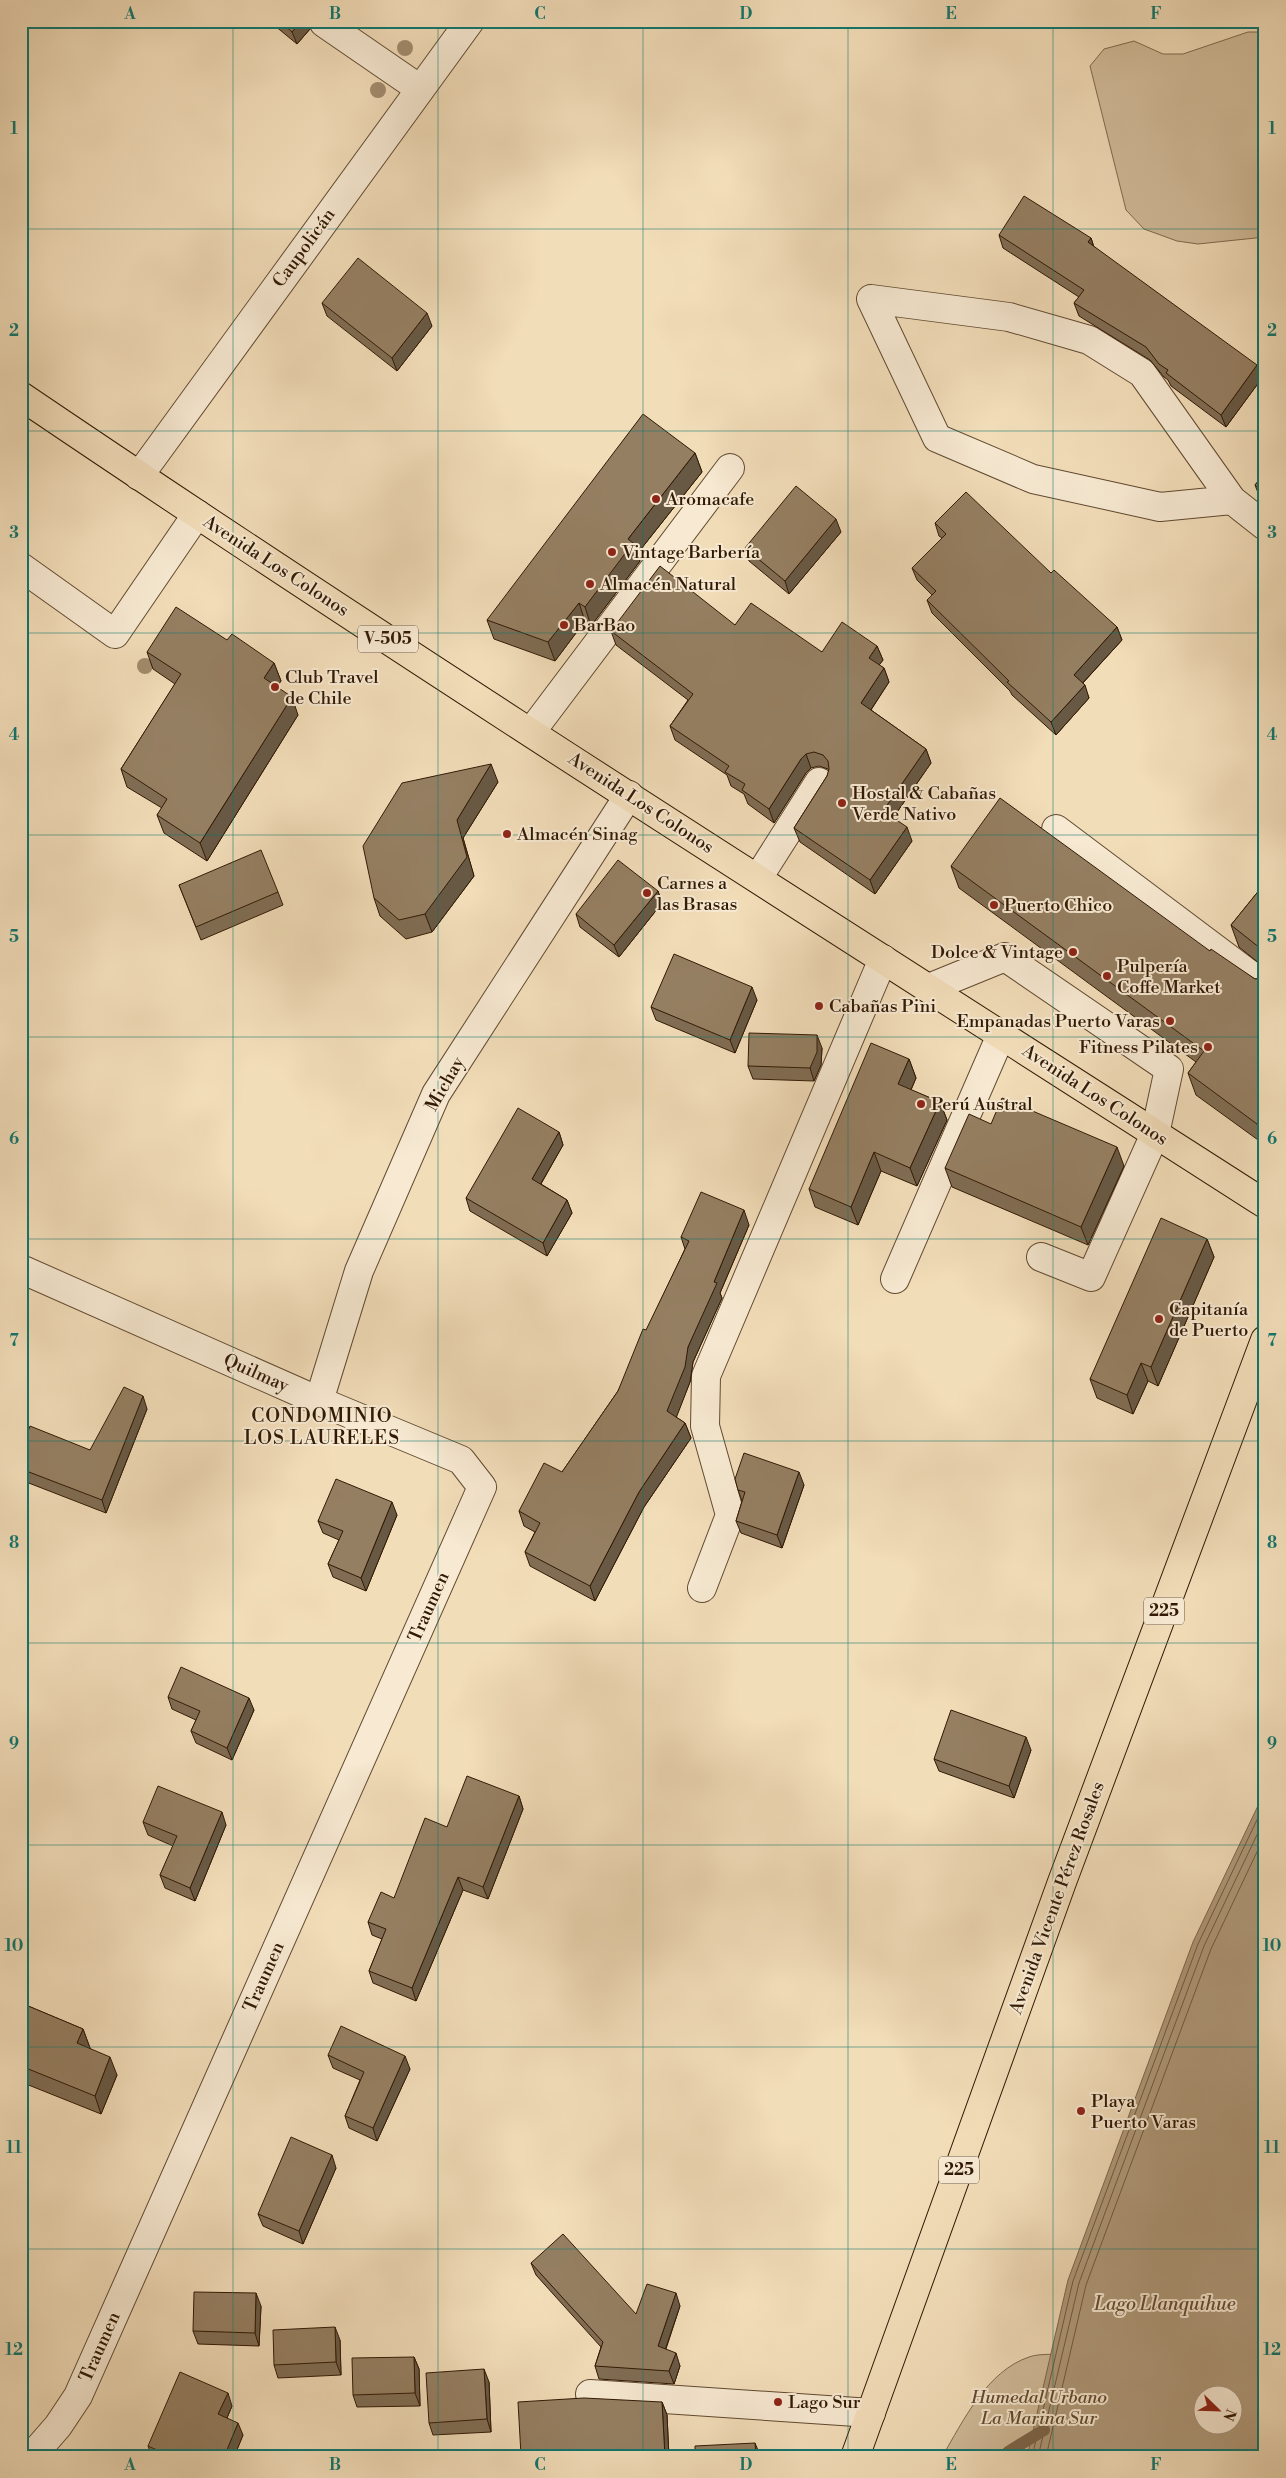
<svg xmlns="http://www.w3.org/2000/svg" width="1286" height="2478" font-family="'Libre Bodoni',serif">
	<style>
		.green { fill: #d1bc9a; stroke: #816a4f }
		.water { fill: #b09a7b; stroke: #7d664b; fill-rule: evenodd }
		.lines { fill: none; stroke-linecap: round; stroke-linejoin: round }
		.shore { stroke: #705a40; stroke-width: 1 }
		.stream { stroke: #7d664b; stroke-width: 12 }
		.minor-casing { stroke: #614a31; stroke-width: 30 }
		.major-casing { stroke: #311904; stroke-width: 30 }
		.minor { stroke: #f7e9d2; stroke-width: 28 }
		.major { stroke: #f2ddb9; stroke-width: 28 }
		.tree { fill: #a28c6e }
		.wall { fill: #806d54; stroke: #311904 }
		.shaded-wall { fill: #685945; stroke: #311904 }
		.building { fill: #957f62; stroke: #311904 }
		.grid { fill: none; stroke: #0f766e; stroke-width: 1; stroke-opacity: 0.55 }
		.poi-dot { fill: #8f2418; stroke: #f7e9d2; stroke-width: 2 }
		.labels { text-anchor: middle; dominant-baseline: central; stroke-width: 4; stroke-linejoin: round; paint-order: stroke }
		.shield { fill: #f7e9d2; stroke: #6c5742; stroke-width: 1 }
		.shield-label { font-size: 16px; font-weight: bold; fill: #311904 }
		.street-label { font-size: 18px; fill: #311904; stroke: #f7e9d2 }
		.poi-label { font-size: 18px; fill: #311904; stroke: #f7e9d2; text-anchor: start }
		.park-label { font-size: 18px; font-style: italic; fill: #614a31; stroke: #f7e9d2 }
		.neighbourhood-label { font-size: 19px; letter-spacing: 1px; fill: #311904; stroke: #f7e9d2 }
		.water-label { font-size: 19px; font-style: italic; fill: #644d34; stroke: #f7e9d2 }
		.neatline { fill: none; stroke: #0f766e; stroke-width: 2 }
		.grid-label { font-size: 16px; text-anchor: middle; font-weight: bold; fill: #0f766e }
	</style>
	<rect width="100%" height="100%" fill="#f2ddb9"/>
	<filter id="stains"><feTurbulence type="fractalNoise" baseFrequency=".004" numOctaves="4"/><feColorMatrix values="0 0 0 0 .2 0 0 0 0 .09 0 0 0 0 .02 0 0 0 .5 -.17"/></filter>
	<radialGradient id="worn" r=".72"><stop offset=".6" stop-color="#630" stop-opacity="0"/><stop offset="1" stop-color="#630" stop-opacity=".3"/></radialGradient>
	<!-- green -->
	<g class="green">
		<path d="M1248,32H1265V237L1198,244L1177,241L1144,229L1126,210L1090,66L1104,49L1134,41L1163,54H1183Z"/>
		<path d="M1067,2354L1089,2457H942C963,2421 987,2371 1029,2357C1040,2353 1056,2355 1067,2354Z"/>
	</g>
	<!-- water -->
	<path class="water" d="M1265,1791V2457H1027L1068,2280L1193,1942ZM1204,2396H1234V2426H1204Z"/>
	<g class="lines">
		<!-- shore -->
		<g class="shore">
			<path d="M1032,2457L1073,2281L1198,1944L1265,1803"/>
			<path d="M1038,2457L1079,2283L1204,1946L1265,1818"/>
			<path d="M1046,2457L1086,2285L1211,1949L1265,1835"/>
		</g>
		<!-- stream -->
		<path class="stream" d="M1007,2457L1008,2452L1044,2430"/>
		<defs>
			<g id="minor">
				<path d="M324,23L420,89"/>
				<path d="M139,476L470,21"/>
				<path d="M1232,500L1160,507L1033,479L937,438L871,299L1009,317L1089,340L1142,373L1232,500L1265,526"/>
				<path d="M21,567L115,634L197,514"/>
				<path d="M531,732L730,468"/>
				<path d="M1056,829L1265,986"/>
				<path d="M758,878L819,782"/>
				<path d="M929,988L1005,957L1169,1069L1155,1134L1091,1277L1041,1257"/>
				<path d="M21,1269L319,1401L461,1460L482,1487L78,2396L58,2426L31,2457"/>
				<path d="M895,1279L1001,1035"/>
				<path d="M319,1401L359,1271L436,1094L629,795"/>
				<path d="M702,1588L730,1515L705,1426L706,1376L883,959"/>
				<path d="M590,2394L871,2413"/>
			</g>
			<g id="major">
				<path d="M21,396C430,673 849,937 1265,1204"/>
				<path d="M855,2457L1062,1882L1265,1340"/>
			</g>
		</defs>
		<!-- minor casing -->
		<use href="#minor" class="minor-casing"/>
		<!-- major casing -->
		<use href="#major" class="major-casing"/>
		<!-- minor -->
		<use href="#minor" class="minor"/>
		<!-- major -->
		<use href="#major" class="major"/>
	</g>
	<!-- trees -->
	<g class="tree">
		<circle cx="405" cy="48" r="8"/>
		<circle cx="378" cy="90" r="8"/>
		<circle cx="145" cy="666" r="8"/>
	</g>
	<!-- wall -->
	<g class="wall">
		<path d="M269,21H309L310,29L297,44Z"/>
		<path d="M999,235L1091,238L1094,247L1262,378L1226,427L1171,386L1168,380L1164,377L1150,360L1079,316L1074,303L1079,297L1003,248Z"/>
		<path d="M322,303L432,326L397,371L327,316Z"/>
		<path d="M695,453L702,472L637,554L640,561L591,626L585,621L555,661L494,639L487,620Z"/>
		<path d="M1265,473V506L1262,503L1255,485Z"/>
		<path d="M935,523L1051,573L1117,627L1122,640L1083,683L1089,698L1056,735L1012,695L1010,691L932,613L927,600L932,595L917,580L912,568L942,538L939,536Z"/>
		<path d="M841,532L789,594L749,561L745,548Z"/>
		<path d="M735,625L822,652L877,646L883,660L879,665L884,668L889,682L871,710L926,749L931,763L893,818L912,841L875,894L800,842L794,828L827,776L829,770L828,769L819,766L811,768L806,773L774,823L748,804L744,794L731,786L727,775L675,740L670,726L688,700L616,645L611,631Z"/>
		<path d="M227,640L274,663L281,681L276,687L298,715L207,861L164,833L157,815L162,808L127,787L121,769L175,684L153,669L147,652Z"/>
		<path d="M498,782L463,838L474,876L432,932L406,939L380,916L374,898Z"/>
		<path d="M951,866L1210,951L1255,979L1264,978L1265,977V1145L1196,1095L1188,1073L1196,1062L959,888Z"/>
		<path d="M1265,883V968L1239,947L1231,925Z"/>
		<path d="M179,885L278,892L283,905L201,940Z"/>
		<path d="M658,891L662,903L619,957L580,927L576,914Z"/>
		<path d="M757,1000L735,1053L656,1020L651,1007Z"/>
		<path d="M822,1048L821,1065L814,1081L753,1079L748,1066Z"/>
		<path d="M909,1059L916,1078L911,1090L940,1102L947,1120L917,1186L881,1171L858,1225L815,1207L809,1189Z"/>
		<path d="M991,1124L1124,1166L1088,1245L952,1187L945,1168Z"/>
		<path d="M559,1132L563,1145L541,1184L567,1200L572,1213L547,1256L470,1211L466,1198Z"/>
		<path d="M749,1225L720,1293L722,1298L693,1362L690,1382L676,1417L685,1423L691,1438L644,1507L595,1601L530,1566L525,1552L535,1532L524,1526L519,1511L562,1472L618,1391L685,1249L681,1237Z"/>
		<path d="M1207,1239L1214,1257L1158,1386L1148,1381L1133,1414L1097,1398L1090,1379Z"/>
		<path d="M147,1409L106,1513L21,1480V1451L90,1450Z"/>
		<path d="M804,1485L782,1548L741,1533L736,1521L742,1501L738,1490Z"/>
		<path d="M397,1515L366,1591L333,1577L328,1564L339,1540L323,1533L318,1521Z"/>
		<path d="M168,1697L254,1710L232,1760L196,1743L191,1731L196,1720L172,1709Z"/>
		<path d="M1031,1750L1014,1798L939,1771L934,1759Z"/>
		<path d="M519,1796L523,1809L488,1899L463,1890L416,2001L373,1983L369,1971L382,1939L372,1935L368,1922L394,1898L447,1827Z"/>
		<path d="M143,1822L226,1825L195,1901L165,1888L160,1875L173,1846L148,1835Z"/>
		<path d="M21,2003L83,2029L90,2048L117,2075L101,2114L21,2082Z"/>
		<path d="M328,2055L410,2069L377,2141L349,2128L345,2116L360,2080L333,2068Z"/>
		<path d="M336,2168L303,2244L263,2226L258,2214Z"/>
		<path d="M531,2263L636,2314L680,2306L666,2349L680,2366L674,2384L599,2379L595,2366L601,2347L536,2275Z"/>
		<path d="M261,2306L259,2346L198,2344L193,2331Z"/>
		<path d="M340,2340L341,2375L278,2378L274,2365Z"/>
		<path d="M414,2357L419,2369L420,2406L357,2407L353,2395Z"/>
		<path d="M489,2382L491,2432L433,2435L429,2423Z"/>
		<path d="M662,2402L667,2415L669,2457H522L521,2455Z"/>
		<path d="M232,2406L227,2418L243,2435L234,2457H152L148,2446Z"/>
	</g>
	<!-- shaded-wall -->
	<g class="shaded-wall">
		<path d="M301,21H309L310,29L297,44L292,32Z"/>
		<path d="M1091,238L1095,251L1088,242Z"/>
		<path d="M427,313L432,326L397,371L392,358Z"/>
		<path d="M1257,365L1262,378L1226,427L1221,415Z"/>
		<path d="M695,453L702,472L637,554L640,561L591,626L585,607L628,539Z"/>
		<path d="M836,519L841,532L789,594L785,581Z"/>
		<path d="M579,603L585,621L555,661L548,642Z"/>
		<path d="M1117,627L1122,640L1078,688L1074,675Z"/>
		<path d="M877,646L883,660L874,672L869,658Z"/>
		<path d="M274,663L281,681L270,696L264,678Z"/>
		<path d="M884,668L889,682L866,717L861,703Z"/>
		<path d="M1085,685L1089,698L1056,735L1051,722Z"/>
		<path d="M292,697L298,715L207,861L200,843Z"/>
		<path d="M926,749L931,763L888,825L883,811Z"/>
		<path d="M806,754L811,768L806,773L774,823L769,809L801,759Z"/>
		<path d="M491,764L498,782L463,838L474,876L432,932L425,914L457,820Z"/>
		<path d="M907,827L912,841L875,894L870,880Z"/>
		<path d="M658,891L662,903L619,957L614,945Z"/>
		<path d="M752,987L757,1000L735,1053L730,1040Z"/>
		<path d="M817,1035L822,1048L821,1065L814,1081L810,1068Z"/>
		<path d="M909,1059L916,1078L905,1103L898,1084Z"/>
		<path d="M940,1102L947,1120L917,1186L910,1168Z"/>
		<path d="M1265,1113V1145L1257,1124Z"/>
		<path d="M559,1132L563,1145L536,1192L532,1179Z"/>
		<path d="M1117,1147L1124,1166L1088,1245L1081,1227Z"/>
		<path d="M874,1152L881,1171L858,1225L851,1207Z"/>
		<path d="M567,1200L572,1213L547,1256L543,1243Z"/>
		<path d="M744,1210L749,1225L720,1293L722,1298L693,1362L690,1382L673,1426L667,1411L688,1347L714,1282Z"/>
		<path d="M1207,1239L1214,1257L1158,1386L1151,1367Z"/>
		<path d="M1141,1363L1148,1381L1133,1414L1127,1395Z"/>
		<path d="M143,1396L147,1409L106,1513L102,1500Z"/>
		<path d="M685,1423L691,1438L644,1507L595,1601L590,1586L639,1492Z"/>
		<path d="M799,1472L804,1485L782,1548L777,1535Z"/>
		<path d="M392,1502L397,1515L366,1591L361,1578Z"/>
		<path d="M249,1698L254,1710L232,1760L227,1748Z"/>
		<path d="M1026,1737L1031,1750L1014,1798L1009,1786Z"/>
		<path d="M519,1796L523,1809L488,1899L483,1887Z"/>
		<path d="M222,1812L226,1825L195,1901L190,1888Z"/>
		<path d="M458,1877L463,1890L416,2001L412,1988Z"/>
		<path d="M83,2029L90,2048L84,2062L77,2043Z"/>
		<path d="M405,2056L410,2069L377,2141L373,2128Z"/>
		<path d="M110,2057L117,2075L101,2114L95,2096Z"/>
		<path d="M332,2155L336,2168L303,2244L299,2231Z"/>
		<path d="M256,2293L261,2306L259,2346L255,2333Z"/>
		<path d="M676,2293L680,2306L662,2359L658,2346Z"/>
		<path d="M335,2327L340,2340L341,2375L336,2362Z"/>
		<path d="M676,2353L680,2366L674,2384L669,2371Z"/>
		<path d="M414,2357L419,2369L420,2406L415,2393Z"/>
		<path d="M484,2369L489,2382L491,2432L487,2419Z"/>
		<path d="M228,2393L232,2406L223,2427L218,2414Z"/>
		<path d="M662,2402L667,2415L669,2457H665Z"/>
		<path d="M238,2423L243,2435L234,2457H224Z"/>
		<path d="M755,2443L760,2455V2457H756Z"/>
	</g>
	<!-- building -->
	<g class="building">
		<path d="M280,21H301L292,32Z"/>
		<path d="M1024,196L1091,238L1088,242L1257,365L1221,415L1166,373L1168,370L1159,364L1146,347L1074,303L1084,290L999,235Z"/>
		<path d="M358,258L427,313L392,358L322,303Z"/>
		<path d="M643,414L695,453L628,539L633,543L585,607L579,603L548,642L487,620Z"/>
		<path d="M1265,473V494L1255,485Z"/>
		<path d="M796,486L836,519L785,581L745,548Z"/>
		<path d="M966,492L1051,573L1054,570L1117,627L1074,675L1085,685L1051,722L1007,682L1009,681L927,600L936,591L912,568L946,534L935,523Z"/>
		<path d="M660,566L735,625L751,603L822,652L842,622L877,646L869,658L884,668L861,703L926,749L883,811L907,827L870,880L794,828L827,776L829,769L828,761L823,755L814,752L806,754L801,759L769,809L742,790L745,784L725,772L729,766L670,726L693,694L611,631Z"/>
		<path d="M176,607L227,640L232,634L274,663L264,678L292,697L200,843L157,815L167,799L121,769L181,674L147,652Z"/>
		<path d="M491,764L457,820L467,857L425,914L399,920L374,898L363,846L402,783Z"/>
		<path d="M1000,798L1210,951L1211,949L1255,979L1264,978L1265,977V1113L1257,1124L1188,1073L1204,1051L951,866Z"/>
		<path d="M261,850L278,892L196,927L179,885Z"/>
		<path d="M618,860L658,891L614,945L576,914Z"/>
		<path d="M1265,883V952L1231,925Z"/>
		<path d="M674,954L752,987L730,1040L651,1007Z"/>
		<path d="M749,1033L817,1035V1052L810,1068L748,1066Z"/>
		<path d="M871,1043L909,1059L898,1084L940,1102L910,1168L874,1152L851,1207L809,1189Z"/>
		<path d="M1002,1098L1117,1147L1081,1227L945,1168L969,1114L991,1124Z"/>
		<path d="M518,1108L559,1132L532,1179L567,1200L543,1243L466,1198Z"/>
		<path d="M701,1192L744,1210L714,1282L717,1283L688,1347L685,1367L667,1411L685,1423L639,1492L590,1586L525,1552L540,1523L519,1511L544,1463L562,1472L618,1391L643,1329L646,1330L689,1241L681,1237Z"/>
		<path d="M1161,1218L1207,1239L1151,1367L1141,1363L1127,1395L1090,1379Z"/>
		<path d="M124,1387L143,1396L102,1500L21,1469V1451L30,1426L90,1450Z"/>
		<path d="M744,1453L799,1472L777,1535L736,1521L745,1492L738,1490L735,1479Z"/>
		<path d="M336,1479L392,1502L361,1578L328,1564L343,1531L318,1521Z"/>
		<path d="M181,1667L249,1698L227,1748L191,1731L200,1711L168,1697Z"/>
		<path d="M951,1710L1026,1737L1009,1786L934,1759Z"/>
		<path d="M467,1776L519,1796L483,1887L458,1877L412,1988L369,1971L386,1929L368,1922L381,1892L394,1898L425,1818L447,1827Z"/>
		<path d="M158,1786L222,1812L190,1888L160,1875L177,1836L143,1822Z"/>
		<path d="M21,2003L83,2029L77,2043L110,2057L95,2096L21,2066Z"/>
		<path d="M341,2026L405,2056L373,2128L345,2116L364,2072L328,2055Z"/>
		<path d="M291,2137L332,2155L299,2231L258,2214Z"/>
		<path d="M563,2234L636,2314L647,2284L676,2293L658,2346L676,2353L669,2371L595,2366L603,2342L531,2263Z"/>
		<path d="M194,2292L256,2293L255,2333L193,2331Z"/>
		<path d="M335,2327L336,2362L274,2365L273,2330Z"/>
		<path d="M414,2357L415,2393L353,2395L352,2358Z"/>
		<path d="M484,2369L487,2419L429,2423L426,2373Z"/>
		<path d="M180,2372L228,2393L218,2414L238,2423L224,2457H173L148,2446Z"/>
		<path d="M584,2398L662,2402L665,2457H549L550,2453L521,2455L518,2402Z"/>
		<path d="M755,2443L756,2457H695V2446Z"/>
	</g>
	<!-- grid -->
	<path class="grid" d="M233,21V2457M438,21V2457M643,21V2457M848,21V2457M1053,21V2457M21,229H1265M21,431H1265M21,633H1265M21,835H1265M21,1037H1265M21,1239H1265M21,1441H1265M21,1643H1265M21,1845H1265M21,2047H1265M21,2249H1265"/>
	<!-- markers -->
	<g class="poi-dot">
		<circle cx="656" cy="499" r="5"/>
		<circle cx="612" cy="552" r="5"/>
		<circle cx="590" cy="584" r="5"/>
		<circle cx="564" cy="625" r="5"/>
		<circle cx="275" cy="687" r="5"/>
		<circle cx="842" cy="803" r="5"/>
		<circle cx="507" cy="834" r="5"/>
		<circle cx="647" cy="893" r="5"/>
		<circle cx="994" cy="905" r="5"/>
		<circle cx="1073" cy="952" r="5"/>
		<circle cx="1107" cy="976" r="5"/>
		<circle cx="819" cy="1006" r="5"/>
		<circle cx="1170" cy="1021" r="5"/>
		<circle cx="1208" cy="1047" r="5"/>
		<circle cx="921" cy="1104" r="5"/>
		<circle cx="1159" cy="1319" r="5"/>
		<circle cx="1081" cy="2111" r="5"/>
		<circle cx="778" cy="2402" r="5"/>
	</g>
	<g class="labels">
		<!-- shield labels -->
		<g class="shield">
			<rect x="358" y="625.5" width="60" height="27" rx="4"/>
			<rect x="1144" y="1597.5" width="40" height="27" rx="4"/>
			<rect x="939" y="2156.5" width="40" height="27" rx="4"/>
		</g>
		<g class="shield-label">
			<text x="388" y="639">V-505</text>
			<text x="1164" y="1611">225</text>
			<text x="959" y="2170">225</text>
		</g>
		<!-- street labels -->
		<g class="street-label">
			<text transform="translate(304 248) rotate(-54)">Caupolicán</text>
			<text transform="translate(276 566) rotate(33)">Avenida Los Colonos</text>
			<text transform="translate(641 803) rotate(33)">Avenida Los Colonos</text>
			<text transform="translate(445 1084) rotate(-60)">Michay</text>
			<text transform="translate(1095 1095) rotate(33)">Avenida Los Colonos</text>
			<text transform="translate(256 1373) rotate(24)">Quilmay</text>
			<text transform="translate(429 1607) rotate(-66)">Traumen</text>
			<text transform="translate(1057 1898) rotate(-70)">Avenida Vicente Pérez Rosales</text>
			<text transform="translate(264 1977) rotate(-66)">Traumen</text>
			<text transform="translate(100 2347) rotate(-66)">Traumen</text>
		</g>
		<!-- poi labels -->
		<g class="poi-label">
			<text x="666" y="499">Aromacafe</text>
			<text x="622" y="552">Vintage Barbería</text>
			<text x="600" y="584">Almacén Natural</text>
			<text x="574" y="625">BarBao</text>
			<text x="285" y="677">Club Travel<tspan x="285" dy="21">de Chile</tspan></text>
			<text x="852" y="793">Hostal &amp; Cabañas<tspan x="852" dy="21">Verde Nativo</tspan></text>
			<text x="517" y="834">Almacén Sinag</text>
			<text x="657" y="883">Carnes a<tspan x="657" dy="21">las Brasas</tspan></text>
			<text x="1004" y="905">Puerto Chico</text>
			<text x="1063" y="952" text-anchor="end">Dolce &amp; Vintage</text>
			<text x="1117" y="966">Pulpería<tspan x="1117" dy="21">Coffe Market</tspan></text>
			<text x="829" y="1006">Cabañas Pini</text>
			<text x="1160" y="1021" text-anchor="end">Empanadas Puerto Varas</text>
			<text x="1198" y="1047" text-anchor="end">Fitness Pilates</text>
			<text x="931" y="1104">Perú Austral</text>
			<text x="1169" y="1309">Capitanía<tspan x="1169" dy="21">de Puerto</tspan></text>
			<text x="1091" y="2101">Playa<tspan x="1091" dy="21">Puerto Varas</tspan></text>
			<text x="788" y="2402">Lago Sur</text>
		</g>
		<!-- park labels -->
		<g class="park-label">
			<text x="1039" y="2397">Humedal Urbano<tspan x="1039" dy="21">La Marina Sur</tspan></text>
		</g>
		<!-- neighbourhood labels -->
		<g class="neighbourhood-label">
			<text x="322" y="1416">CONDOMINIO<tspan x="322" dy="22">LOS LAURELES</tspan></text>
		</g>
		<!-- water labels -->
		<g class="water-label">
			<text x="1165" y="2304">Lago Llanquihue</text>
		</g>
	</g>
	<!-- margin -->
	<rect width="1286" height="2478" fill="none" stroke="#f2ddb9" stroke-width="55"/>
	<!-- north arrow -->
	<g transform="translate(1218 2410) rotate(113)"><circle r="24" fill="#f7e9d2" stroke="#a89680"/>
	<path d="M0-4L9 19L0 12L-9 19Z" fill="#8f2418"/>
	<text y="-8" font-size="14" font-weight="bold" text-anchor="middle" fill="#311904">N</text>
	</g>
	<rect x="28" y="28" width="1230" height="2422" class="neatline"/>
	<g class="grid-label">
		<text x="130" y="19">A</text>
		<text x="335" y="19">B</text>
		<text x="540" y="19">C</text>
		<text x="746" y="19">D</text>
		<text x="951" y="19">E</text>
		<text x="1156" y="19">F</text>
		<text x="14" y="134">1</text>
		<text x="1272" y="134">1</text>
		<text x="14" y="336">2</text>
		<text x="1272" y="336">2</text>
		<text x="14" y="538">3</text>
		<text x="1272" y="538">3</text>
		<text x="14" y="740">4</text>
		<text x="1272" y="740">4</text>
		<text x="14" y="942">5</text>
		<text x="1272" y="942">5</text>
		<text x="14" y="1144">6</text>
		<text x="1272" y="1144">6</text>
		<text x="14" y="1346">7</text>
		<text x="1272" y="1346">7</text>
		<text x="14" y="1548">8</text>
		<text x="1272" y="1548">8</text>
		<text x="14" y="1749">9</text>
		<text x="1272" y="1749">9</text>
		<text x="14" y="1951">10</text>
		<text x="1272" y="1951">10</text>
		<text x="14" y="2153">11</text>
		<text x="1272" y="2153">11</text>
		<text x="14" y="2355">12</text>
		<text x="1272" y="2355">12</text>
		<text x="130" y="2470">A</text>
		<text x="335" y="2470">B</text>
		<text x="540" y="2470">C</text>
		<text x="746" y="2470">D</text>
		<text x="951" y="2470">E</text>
		<text x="1156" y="2470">F</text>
	</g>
	<rect width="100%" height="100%" filter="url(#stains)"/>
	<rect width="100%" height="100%" fill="url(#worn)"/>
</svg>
